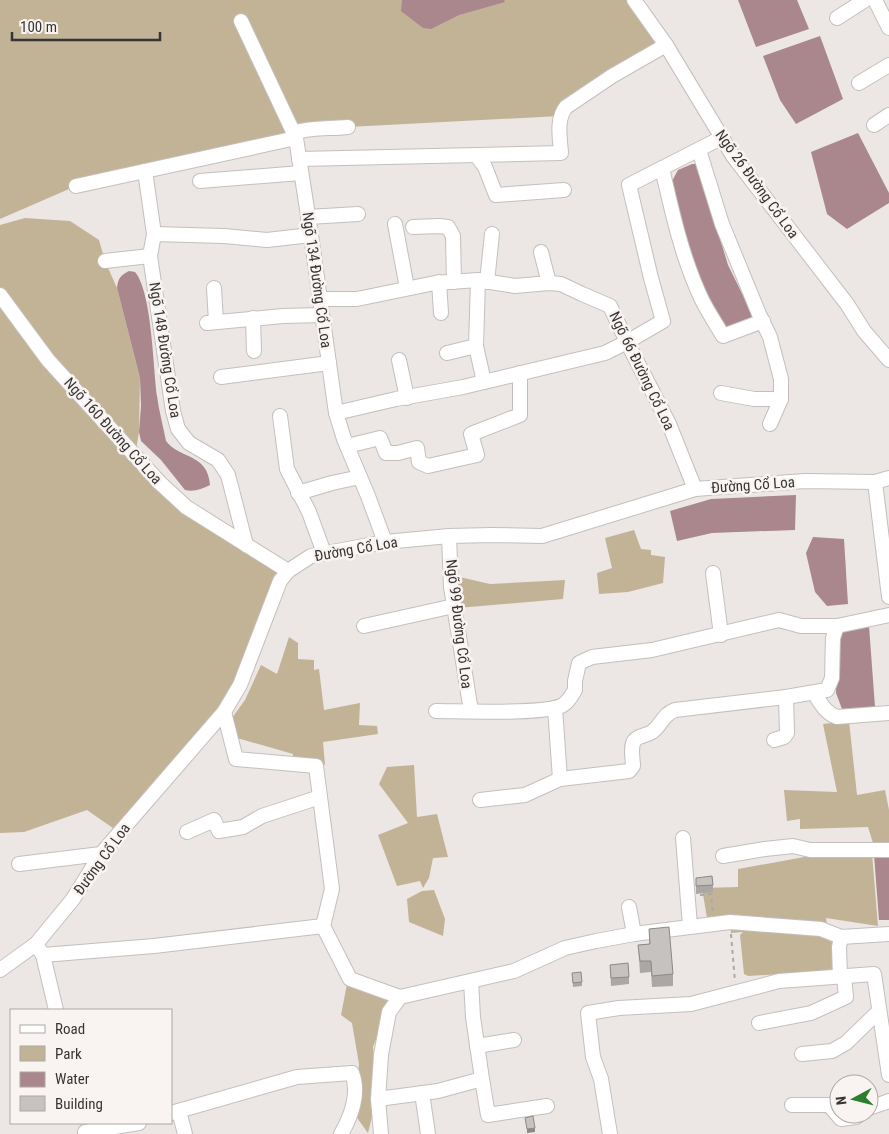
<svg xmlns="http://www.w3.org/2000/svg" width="889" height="1134" font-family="'Roboto Condensed',sans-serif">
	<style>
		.green { fill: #c2b396 }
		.water { fill: #aa868d }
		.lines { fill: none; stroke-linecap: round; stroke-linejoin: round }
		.minor-casing { stroke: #c4bfbd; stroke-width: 16 }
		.path { stroke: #aca8a6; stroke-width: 2; stroke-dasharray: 4 4; stroke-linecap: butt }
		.minor { stroke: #fff; stroke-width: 14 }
		.wall { fill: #aaa7a4 }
		.shaded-wall { fill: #8b8886 }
		.building { fill: #c6c2bf; stroke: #8b8886 }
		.labels { text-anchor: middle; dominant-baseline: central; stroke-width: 5; stroke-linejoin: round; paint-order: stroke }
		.street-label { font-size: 15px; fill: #373534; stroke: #f9f4f2 }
	</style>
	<rect width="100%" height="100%" fill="#ece7e5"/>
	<!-- green -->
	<g class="green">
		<path d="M0,0H636L666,45L560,116L348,127L76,186L0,219Z"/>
		<path d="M25,218L70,221L99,240L105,261L117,288L140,378L139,432L135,456L186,507L288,571L240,685L120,833L87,810L24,832L0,833V225Z"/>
		<path d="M634,530L641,549L651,550V555L665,557L663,583L628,592L599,594L597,573L612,568L605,538Z"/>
		<path d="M455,576L490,584L565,580L563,599L458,608Z"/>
		<path d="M289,637L298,643V659L314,660V670L319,669L324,710L360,703L359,725L377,726L378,734L323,742L325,765L293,759V754L237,738L229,722L245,700L261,665L277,674Z"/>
		<path d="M849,721L857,795L885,790L889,810V843H873L868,827L800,829V819L787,821L784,790L837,792L823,724Z"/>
		<path d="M414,765L417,817L437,814L448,857L433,858L429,878L423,888L420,881L397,886L378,835L408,823L379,784L387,767Z"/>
		<path d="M872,853L878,926L826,918L828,933L832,941L834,966L830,971L748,976L744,974L740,935L743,932L731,933L730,922L708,924L702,888L738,887V869L815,855Z"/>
		<path d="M434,890L445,919L443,936L409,922L407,899L422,891Z"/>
		<path d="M347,984L392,999L373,1047L377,1096L368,1133L355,1115L359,1064L352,1023L341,1015Z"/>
	</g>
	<!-- water -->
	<g class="water">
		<path d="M402,0H504L505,2L459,15L431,29L423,28L401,11Z"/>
		<path d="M738,0H797L809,29L756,47Z"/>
		<path d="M820,36L843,99L796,124L780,100L763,56Z"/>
		<path d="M858,133L889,193V203L847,229L827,214L811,152Z"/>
		<path d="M692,164H697L698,167L728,265L756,322L725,332L702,292L670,185L678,170Z"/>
		<path d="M129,271L135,272C152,292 153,367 157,396C159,411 163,426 166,441C179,459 208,453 210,485C202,489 194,492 185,490L161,460L141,441L139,432L141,406L140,378L117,288C118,278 121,275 129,271Z"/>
		<path d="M796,495L795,530L712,533L677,541L670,511L711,499Z"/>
		<path d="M813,537L844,539L848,604L827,606L815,592L806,553Z"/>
		<path d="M869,626L875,707L842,709L836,693L838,633Z"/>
		<path d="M889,854V920H879L874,855Z"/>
	</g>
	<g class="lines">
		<defs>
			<g id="minor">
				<path d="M634,0L666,45L733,156L847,304L864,331L889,360"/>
				<path d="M875,0L889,28"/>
				<path d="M837,18L865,0"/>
				<path d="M241,21L296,138L311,235L336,413L344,439L368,496L385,542"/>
				<path d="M859,83L889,65"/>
				<path d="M874,125L889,115"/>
				<path d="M293,133C311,127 329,129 348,127"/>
				<path d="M699,150L722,224L759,314L770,337L781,379V399L770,424"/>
				<path d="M476,155L485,167L496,195L564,190"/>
				<path d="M299,159L561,153C560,138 556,119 566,107L612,76L666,45"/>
				<path d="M662,168C672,212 682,258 702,300C708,312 716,324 723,336L763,321"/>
				<path d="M145,171L154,234L150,256L173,411L178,429L189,443L218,460L228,475L246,545"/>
				<path d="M200,181L301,173"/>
				<path d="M76,186L296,138"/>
				<path d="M308,217L358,214"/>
				<path d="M395,224L407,288"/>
				<path d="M413,227L439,226L448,227L453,236L454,282"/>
				<path d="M154,234L224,236L267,240L311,235"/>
				<path d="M541,252L549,283"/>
				<path d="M105,261L150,256"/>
				<path d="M478,280L476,346L484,382"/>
				<path d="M439,282L441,313"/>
				<path d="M487,282L492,234"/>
				<path d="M214,288L216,322"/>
				<path d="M0,295L48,360L160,483L186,507L288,571"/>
				<path d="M320,299H357L435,283L478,280L515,286L549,283L561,284L582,294L610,306L627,342L669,424L695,489"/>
				<path d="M253,318L254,351"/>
				<path d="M207,323L283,316L322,315"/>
				<path d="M447,353L476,346"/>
				<path d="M399,360L407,398"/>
				<path d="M221,377L329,363"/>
				<path d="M721,393L754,399H781"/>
				<path d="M336,413L396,399L463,387L605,353L627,342L663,321L651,278L629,185L721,138"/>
				<path d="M280,416L287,469L309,512L324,553"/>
				<path d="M347,446L380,438L386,453H398L417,448L419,462L428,466L477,455L471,434L520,415V373"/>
				<path d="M875,482L889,597"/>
				<path d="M298,493L332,483L360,477"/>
				<path d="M449,536L451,587L471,711"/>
				<path d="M713,573L721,635"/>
				<path d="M364,626L454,606"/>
				<path d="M814,693C820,702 825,713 837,717L889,713"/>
				<path d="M555,708L560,779"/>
				<path d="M436,711C460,711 546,715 563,705C569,701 572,695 575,690V681L579,663L592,657L652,650L779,620L801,626H837"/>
				<path d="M224,712L236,759L316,766L332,889L323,926L350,979L400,997L514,971L565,948L596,941L634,934L730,922L821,929L841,937L889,934"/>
				<path d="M774,740L784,737L787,733L786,697"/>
				<path d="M480,800L525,795L560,779L629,771L633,766C633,759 630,748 634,741C638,735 646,736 652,732C662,725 662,715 675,710L786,697L827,690L832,678L833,638L837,626L889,615"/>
				<path d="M187,832L214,820L219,831L243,827L262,816L320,797"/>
				<path d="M683,838L690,926"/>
				<path d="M723,856L765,849L793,846L810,850H889"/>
				<path d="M19,864L101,854"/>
				<path d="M629,907L634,934"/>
				<path d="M39,949L43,955L56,1010"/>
				<path d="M43,955L154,946L323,926"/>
				<path d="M0,970L36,944L73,899L101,854L224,712L240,685L280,581L288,571L311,556L385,542L449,536L491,535L542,536L695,489L805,481L875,482L889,478"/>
				<path d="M840,976L839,947L841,937"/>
				<path d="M759,1023L811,1013L846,997L844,976"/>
				<path d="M477,1046L514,1040"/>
				<path d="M802,1054L832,1051L846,1043L879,1011"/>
				<path d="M482,1079L488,1115L547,1106"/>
				<path d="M422,1093L428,1134"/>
				<path d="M378,1099L438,1091L482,1079L473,1017L471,981"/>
				<path d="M792,1105H829L841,1119L856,1117L860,1114"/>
				<path d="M869,1108L889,1101"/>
				<path d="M179,1111L185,1134"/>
				<path d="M171,1113L297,1077L352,1073C360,1093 351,1117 341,1134"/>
				<path d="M85,1132L139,1123"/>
				<path d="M381,1134L378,1099L381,1055L389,1012L400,997"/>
				<path d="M610,1134L601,1079L593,1057L588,1013L619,1008L691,1004L779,981L874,974L889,1075"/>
			</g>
		</defs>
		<!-- minor casing -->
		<use href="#minor" class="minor-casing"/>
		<!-- path -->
		<g class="path">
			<path d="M700,895L711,894L713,914"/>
			<path d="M731,934L735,982"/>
		</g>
		<!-- minor -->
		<use href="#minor" class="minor"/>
	</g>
	<!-- wall -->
	<g class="wall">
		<path d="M696,878L713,885V892L696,894Z"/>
		<path d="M649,929L673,974V986L652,987L651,972L640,973L638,945L649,944Z"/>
		<path d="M610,965L629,977V984L611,986Z"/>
		<path d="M572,973L582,982V986L573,987Z"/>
	</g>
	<!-- shaded-wall -->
	<path class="shaded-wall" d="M535,1128V1132L527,1133V1129Z"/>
	<!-- building -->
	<g class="building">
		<path d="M712,876L713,885L696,886V878Z"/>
		<path d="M669,927L673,974L652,976L651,961H640L638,945L650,944L649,929Z"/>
		<path d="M628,963L629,977L611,978L610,965Z"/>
		<path d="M581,972L582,982L573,983L572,973Z"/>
		<path d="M533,1116L535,1128L527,1129L525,1118Z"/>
	</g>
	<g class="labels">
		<!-- street labels -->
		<g class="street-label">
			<text transform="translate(757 184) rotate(54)">Ngõ 26 Đường Cổ Loa</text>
			<text transform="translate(317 280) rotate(82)">Ngõ 134 Đường Cổ Loa</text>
			<text transform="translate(165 350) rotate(81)">Ngõ 148 Đường Cổ Loa</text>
			<text transform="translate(642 371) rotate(64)">Ngõ 66 Đường Cổ Loa</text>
			<text transform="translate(113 431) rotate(48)">Ngõ 160 Đường Cổ Loa</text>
			<text transform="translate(753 485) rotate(-4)">Đường Cổ Loa</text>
			<text transform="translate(356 549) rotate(-10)">Đường Cổ Loa</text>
			<text transform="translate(459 624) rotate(83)">Ngõ 99 Đường Cổ Loa</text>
			<text transform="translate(102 859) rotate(-54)">Đường Cổ Loa</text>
		</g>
	</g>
	<!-- legend -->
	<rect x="10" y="1009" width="162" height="115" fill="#f9f4f2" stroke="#aba8a6"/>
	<rect x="20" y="1025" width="25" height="8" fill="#ffffff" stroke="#aba8a6"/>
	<text x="55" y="1034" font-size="15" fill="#373534">Road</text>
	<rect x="20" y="1046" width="25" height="15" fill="#c2b396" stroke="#aba8a6"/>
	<text x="55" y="1059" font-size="15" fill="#373534">Park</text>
	<rect x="20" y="1072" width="25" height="15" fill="#aa868d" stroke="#aba8a6"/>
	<text x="55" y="1084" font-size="15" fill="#373534">Water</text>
	<rect x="20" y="1096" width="25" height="15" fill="#c6c2bf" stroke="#aba8a6"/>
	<text x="55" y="1109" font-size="15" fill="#373534">Building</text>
	<!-- north arrow -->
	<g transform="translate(854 1099) rotate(263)"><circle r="24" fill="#f9f4f2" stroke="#aba8a6"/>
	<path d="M0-4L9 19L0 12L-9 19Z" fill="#2b7f2c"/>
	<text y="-8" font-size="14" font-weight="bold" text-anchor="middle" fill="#373534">N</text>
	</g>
	<!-- scale -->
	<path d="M12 32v8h148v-8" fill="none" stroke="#373534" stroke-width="2.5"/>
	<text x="20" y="32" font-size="15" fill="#373534" stroke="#f9f4f2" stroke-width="4" paint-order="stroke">100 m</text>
</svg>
